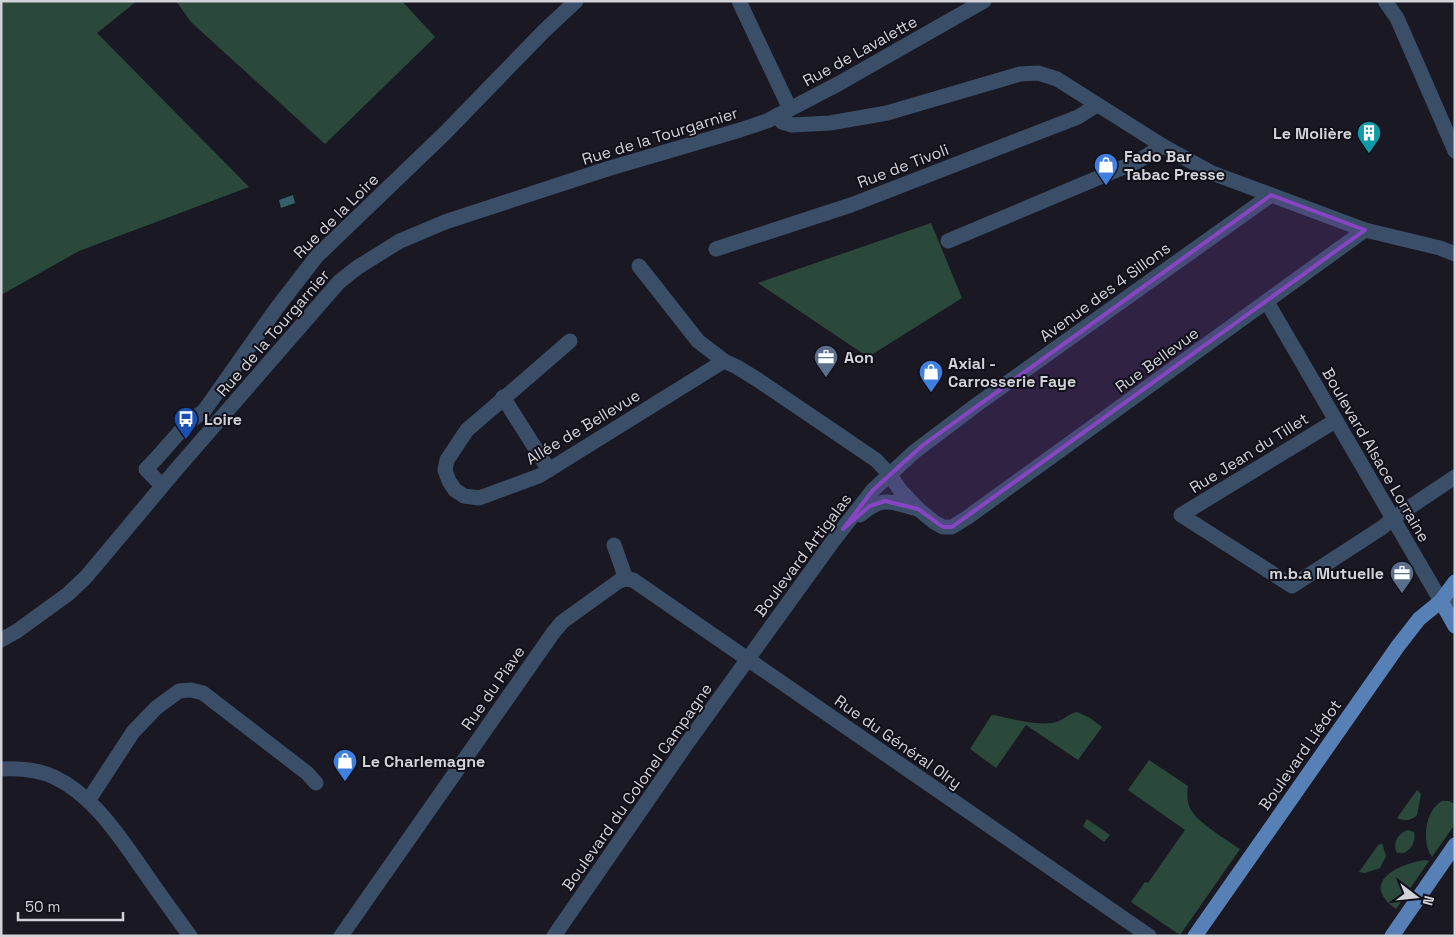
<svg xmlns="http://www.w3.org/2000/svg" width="1456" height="937" font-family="'Space Grotesk',sans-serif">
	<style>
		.green { fill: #2a493a }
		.water { fill: #346067 }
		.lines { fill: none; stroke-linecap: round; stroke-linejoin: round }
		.minor { stroke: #3a4e68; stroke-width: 15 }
		.major { stroke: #5781b6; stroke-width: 15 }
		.marked { fill: #8845c3; fill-opacity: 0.2; stroke: #8845c3; stroke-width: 4; stroke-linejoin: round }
		.labels { text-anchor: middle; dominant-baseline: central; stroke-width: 4; stroke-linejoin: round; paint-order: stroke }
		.street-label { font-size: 16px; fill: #d2d2d9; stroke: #11101a }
		.poi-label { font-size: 16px; font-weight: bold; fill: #d2d2d9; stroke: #11101a; text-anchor: start }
	</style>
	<rect width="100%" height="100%" fill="#1a1923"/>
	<!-- green -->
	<g class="green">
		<path d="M1,1H137L97,33L249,187L79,251L1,295Z"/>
		<path d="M176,1H402L435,37L325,144L191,22Z"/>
		<path d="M931,223L962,298L868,357L758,283Z"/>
		<path d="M1077,712L1090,718L1102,727L1078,760L1026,725L996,768L970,749L991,716L994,715C1012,719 1034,725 1052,723C1062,722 1067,714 1077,712Z"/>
		<path d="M1149,760L1188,786C1187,793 1187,799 1189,806C1194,821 1227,840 1240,849L1180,935L1131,902L1145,882L1148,883L1185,830L1128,790Z"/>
		<path d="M1417,790L1421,794L1417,815C1412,820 1405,822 1397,818Z"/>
		<path d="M1442,801H1449L1455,804V824L1432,857C1421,842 1425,810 1442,801Z"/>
		<path d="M1087,819L1110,835L1104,842L1083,826Z"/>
		<path d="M1408,830L1414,832C1416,841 1412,849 1404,853H1397C1392,843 1398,833 1408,830Z"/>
		<path d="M1382,843L1386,856L1380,868L1365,873L1359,872L1379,844L1380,845Z"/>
		<path d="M1425,860L1429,861L1396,909C1359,883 1397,864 1425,860Z"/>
	</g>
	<!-- water -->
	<path class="water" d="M293,195L295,203L281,208L279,200Z"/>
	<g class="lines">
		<!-- minor -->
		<g class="minor">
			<path d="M739,1L790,109"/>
			<path d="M1385,1L1397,18L1455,151"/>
			<path d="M778,115L782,122L792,125L830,123L887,113L1020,74L1038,73L1057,79L1163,146L1212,173L1365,230L1440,248L1455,254"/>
			<path d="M948,241L1138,161L1163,146"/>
			<path d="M716,249L851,205L1078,117L1097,105"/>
			<path d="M639,266L698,341L724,361"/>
			<path d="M1267,302L1441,601L1455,602"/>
			<path d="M570,341L467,430L447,460L445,470L449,481L455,490L464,496L479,498L539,476L724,361L737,367L758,380L876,460L890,475L900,490L918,509L934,522L943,527H952L968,517L1365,230"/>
			<path d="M503,397L549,470"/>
			<path d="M1335,421L1181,515L1292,586L1383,527L1392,519L1455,477"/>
			<path d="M162,486L146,469C166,450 181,426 204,411L276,309L317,256L445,133L544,31L576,1"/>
			<path d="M860,515C884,495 890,502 918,509"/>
			<path d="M614,545L626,579"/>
			<path d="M1,640L17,631L68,594L86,577L174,472L339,282L358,267L400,241L445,222L607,169L740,130L767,121L838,84L984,1"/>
			<path d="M1,769C19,768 37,769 54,777C93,795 119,836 143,870C158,892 174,914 190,936"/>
			<path d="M88,801L133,732L156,708L179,691L191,690L203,693L307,773L316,783"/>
			<path d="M341,936L553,633L562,622L619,581L626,579L633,580L1149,936"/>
			<path d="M554,936L688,742L833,541L873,490L914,452L979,403L1271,195"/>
		</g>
		<!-- major -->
		<g class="major">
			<path d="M1441,601L1455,626"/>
			<path d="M1195,936L1398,646L1419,619L1441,601L1455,582"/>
			<path d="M1392,936L1455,845"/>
		</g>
	</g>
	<!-- marked area -->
	<path class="marked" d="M1271,195L1365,230L952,527H943L918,509L885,501L870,506L843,529L873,490L923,445Z"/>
	<!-- icons -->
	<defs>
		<symbol id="building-pin" viewBox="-11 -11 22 30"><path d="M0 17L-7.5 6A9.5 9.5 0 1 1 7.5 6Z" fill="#0f9aa8" stroke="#11101a"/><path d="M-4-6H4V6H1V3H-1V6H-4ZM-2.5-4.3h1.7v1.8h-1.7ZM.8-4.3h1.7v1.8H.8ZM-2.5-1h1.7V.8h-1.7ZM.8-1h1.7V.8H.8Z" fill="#fff"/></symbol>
		<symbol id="shop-pin" viewBox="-11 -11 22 30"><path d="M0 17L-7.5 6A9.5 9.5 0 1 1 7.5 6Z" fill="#3f7fe0" stroke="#11101a"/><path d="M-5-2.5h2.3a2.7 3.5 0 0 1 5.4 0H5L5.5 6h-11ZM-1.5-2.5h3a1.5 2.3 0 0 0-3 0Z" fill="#fff"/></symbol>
		<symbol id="office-pin" viewBox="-11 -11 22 30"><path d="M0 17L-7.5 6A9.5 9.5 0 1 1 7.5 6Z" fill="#5c6f8a" stroke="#11101a"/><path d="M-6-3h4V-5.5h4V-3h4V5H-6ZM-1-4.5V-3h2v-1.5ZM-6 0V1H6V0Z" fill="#fff"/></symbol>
		<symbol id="bus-pin" viewBox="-11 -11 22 30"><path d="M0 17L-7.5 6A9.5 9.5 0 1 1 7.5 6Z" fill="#1a4fb4" stroke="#11101a"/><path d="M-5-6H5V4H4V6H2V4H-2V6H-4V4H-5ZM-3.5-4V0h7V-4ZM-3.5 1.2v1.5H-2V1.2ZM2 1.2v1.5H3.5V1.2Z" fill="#fff"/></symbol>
	</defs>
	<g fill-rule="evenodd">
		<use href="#building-pin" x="1355" y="119" width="28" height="38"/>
		<use href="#shop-pin" x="1092" y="151" width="28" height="38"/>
		<use href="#office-pin" x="812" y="343" width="28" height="38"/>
		<use href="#shop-pin" x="917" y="358" width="28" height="38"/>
		<use href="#bus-pin" x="172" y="405" width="28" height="38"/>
		<use href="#office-pin" x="1388" y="559" width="28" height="38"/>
		<use href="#shop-pin" x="331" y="747" width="28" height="38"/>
	</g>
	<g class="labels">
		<!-- street labels -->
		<g class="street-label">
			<text transform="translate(860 51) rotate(-29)">Rue de Lavalette</text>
			<text transform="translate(660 136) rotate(-17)">Rue de la Tourgarnier</text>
			<text transform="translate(903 166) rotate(-21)">Rue de Tivoli</text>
			<text transform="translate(336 216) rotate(-45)">Rue de la Loire</text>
			<text transform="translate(1105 292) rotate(-36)">Avenue des 4 Sillons</text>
			<text transform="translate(273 333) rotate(-49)">Rue de la Tourgarnier</text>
			<text transform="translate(1157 360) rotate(-36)">Rue Bellevue</text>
			<text transform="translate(583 427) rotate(-31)">Allée de Bellevue</text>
			<text transform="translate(1249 453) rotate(-32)">Rue Jean du Tillet</text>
			<text transform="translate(1376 455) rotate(60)">Boulevard Alsace Lorraine</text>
			<text transform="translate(803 555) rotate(-53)">Boulevard Artigalas</text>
			<text transform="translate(493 688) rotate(-55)">Rue du Piave</text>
			<text transform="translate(898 742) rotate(35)">Rue du Général Olry</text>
			<text transform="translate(1300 755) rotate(-55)">Boulevard Liédot</text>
			<text transform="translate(637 787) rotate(-55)">Boulevard du Colonel Campagne</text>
		</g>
		<!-- poi labels -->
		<g class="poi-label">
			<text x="1352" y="133" text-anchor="end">Le Molière</text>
			<text x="1124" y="156">Fado Bar<tspan x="1124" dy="18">Tabac Presse</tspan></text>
			<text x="844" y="357">Aon</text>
			<text x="948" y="363">Axial -<tspan x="948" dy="18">Carrosserie Faye</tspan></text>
			<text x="204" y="419">Loire</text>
			<text x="1384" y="573" text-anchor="end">m.b.a Mutuelle</text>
			<text x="362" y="761">Le Charlemagne</text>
		</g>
	</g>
	<!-- border -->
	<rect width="1456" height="937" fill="none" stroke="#d2d2d9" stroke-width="5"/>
	<!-- north arrow -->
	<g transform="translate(1416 897) rotate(106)" stroke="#11101a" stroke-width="4" paint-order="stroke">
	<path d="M0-4L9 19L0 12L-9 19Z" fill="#d2d2d9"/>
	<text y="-8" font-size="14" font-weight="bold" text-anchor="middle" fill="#d2d2d9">N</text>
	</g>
	<!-- scale -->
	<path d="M18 912v8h105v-8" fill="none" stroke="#d2d2d9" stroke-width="2.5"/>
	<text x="25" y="912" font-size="15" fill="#d2d2d9" stroke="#11101a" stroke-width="4" paint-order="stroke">50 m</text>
</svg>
